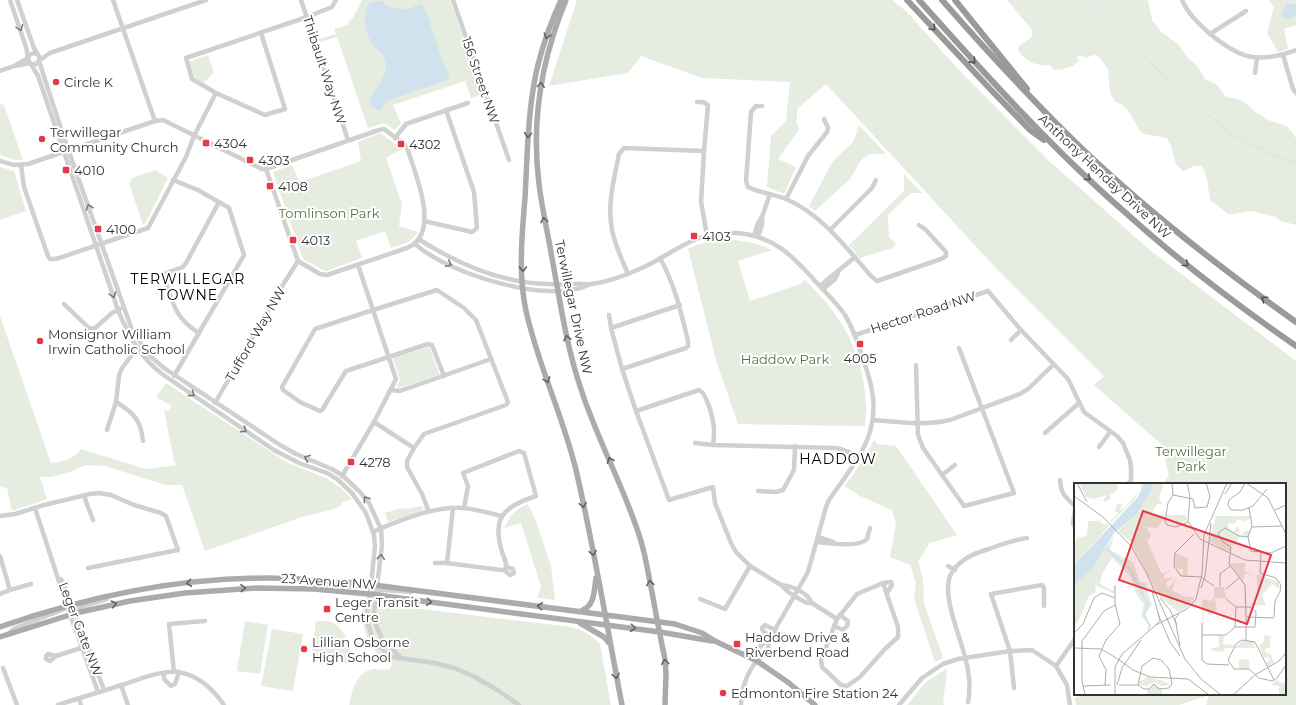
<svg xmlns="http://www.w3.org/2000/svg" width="1296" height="705" font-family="Montserrat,sans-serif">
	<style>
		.green { fill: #e6ecdf }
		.water { fill: #cfe2ee }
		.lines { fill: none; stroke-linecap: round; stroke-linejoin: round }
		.stream { stroke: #cfe2ee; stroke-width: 1 }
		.minor { stroke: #d0d0d0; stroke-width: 4.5 }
		.major { stroke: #ababab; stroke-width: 5.5 }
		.highway { stroke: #9a9a9a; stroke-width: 6 }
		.oneway { stroke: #7a7a7a }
		.oneway2 { stroke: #525252 }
		.oneway3 { stroke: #636363 }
		.poi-dot { fill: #e63946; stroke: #fff; stroke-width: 1.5 }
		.labels { text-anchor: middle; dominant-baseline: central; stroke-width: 4; stroke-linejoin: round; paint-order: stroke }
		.street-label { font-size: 13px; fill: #333; stroke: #fff }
		.poi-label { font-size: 13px; fill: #333; stroke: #fff; text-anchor: start }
		.park-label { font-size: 13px; fill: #56703f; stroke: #fff }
		.neighbourhood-label { font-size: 14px; letter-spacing: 1px; fill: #000; stroke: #fff }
		.inset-river { fill: none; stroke: #cfe2ee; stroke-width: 2 }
		.inset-road { fill: none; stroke: #adadad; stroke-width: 1 }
		.view { fill: #e63946; fill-opacity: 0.15; stroke: #e63946; stroke-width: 2 }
		.inset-edge { fill: none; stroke: #333; stroke-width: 2 }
	</style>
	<rect width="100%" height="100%" fill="#fff"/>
	<!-- green -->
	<g class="green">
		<path d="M362,0H450L483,94L471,98L465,81L393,105L401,123L395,130L384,123L368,128L337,37L320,42L319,39L336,34L334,29L347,25L354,16Z"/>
		<path d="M577,0H892L907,12L959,70L1048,160L1151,251L1296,361V705H1206L1209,695L1179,705H1076L1075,698L1086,694H1285V484H1162L1169,476L1162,445L1094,385L1104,376L993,265L826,84L798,108L796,122L799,130L778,159L796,167L784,194L767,187L771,136L786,121L790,82L702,78L641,56L628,73L549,86Z"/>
		<path d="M1007,0H1148L1152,20L1161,32L1179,45L1187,57L1198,67L1205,79L1216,84L1226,97L1238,99L1247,104L1255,112L1270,121L1287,126L1296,138V225L1281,221L1276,217L1251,211L1233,214H1228L1210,200L1207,178L1202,166H1194L1184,171C1174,165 1175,160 1172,149C1171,145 1168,142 1167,138L1144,134L1140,131L1128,110L1121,104L1116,102L1112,97L1110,92L1108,69L1098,56L1094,55L1085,58L1082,55L1077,57L1079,61C1073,67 1063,70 1054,70L1050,65C1037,67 1025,61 1018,50L1019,46L1031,38L1033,31Z"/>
		<path d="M1269,0H1296V25L1284,29L1288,49L1278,52L1267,33L1274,7Z"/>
		<path d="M208,55L214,72L204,83L194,77L189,62Z"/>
		<path d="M0,104L4,105L23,160H15L0,155Z"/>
		<path d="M859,125L886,154H870L861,160L850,179L815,211L809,206L833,161L854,141Z"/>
		<path d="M380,133L402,149L386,158L402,204L399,226L418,232L409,242L391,248L385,231L356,241L362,258L326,271L323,270L303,259L273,172L292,165L300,182L361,161L358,142Z"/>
		<path d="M0,167L14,171L26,211L0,220Z"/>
		<path d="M155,170L168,178L145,224L143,225L129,183L132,178Z"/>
		<path d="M904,174L922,193H911L888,215L889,237L896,244L893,248L860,258L849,245L904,191Z"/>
		<path d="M729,239L754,243L772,250L738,261L750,301L800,284L805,280C814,290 824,299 832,310C857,342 870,386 865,426L738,424L716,360L688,249C701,242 715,240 729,239Z"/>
		<path d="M0,316L51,463C64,462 73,459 81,449L146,469L177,465L174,461L164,409L168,412L172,406L156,397L166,383L288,463L326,478L341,488L352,499L341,503L342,505L331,510L305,516L205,551L182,485H166L105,466L86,465L70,472L52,477H40L47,499L12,511L7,488L0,487Z"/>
		<path d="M428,347L430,348L439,373V375L399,388L397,386L400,379L393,359L395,357Z"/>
		<path d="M874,440L877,444L896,446L957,535L930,543L918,561L923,579L924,603L943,658L935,662L914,598L916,583L910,565L890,557L896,523L892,510L860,496L845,486L867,454Z"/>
		<path d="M528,504L536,521L551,566L555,600L537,598L541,587L521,523L504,528C511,515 514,510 528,504Z"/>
		<path d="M422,506L424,510L388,522L385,513L402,508L406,509Z"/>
		<path d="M363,603L380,604L571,627C583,630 591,635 600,644L611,705H349C352,690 357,671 374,669C380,669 384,671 390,669L392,664L391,661C387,660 382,658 380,656C365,643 361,622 363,603Z"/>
		<path d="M245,621L268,625L260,674L237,671Z"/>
		<path d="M316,621C323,621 330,620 335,624C347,633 352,650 350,664L315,658L312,655Z"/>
		<path d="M272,629L303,634L293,691L261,686Z"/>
		<path d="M947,668V671L943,702L944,705H907L925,683Z"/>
	</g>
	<!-- water -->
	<g class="water">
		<path d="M377,1H380L392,8L407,10L420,4L423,6L426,11L445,68L450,77L448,80L389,100L383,105L382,109L379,111L370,105L369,101C374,89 385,80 386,67C386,56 381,53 374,46C365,35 362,17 368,4Z"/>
		<path d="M1286,4H1296V16L1288,19L1281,15Z"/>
	</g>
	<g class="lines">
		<!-- stream -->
		<path class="stream" d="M1086,0L1149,62L1230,134L1279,158L1296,163"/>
		<!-- minor -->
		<g class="minor">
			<path d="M10,0L26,47L28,57"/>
			<path d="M17,0L34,48L40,58L37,64H31L28,60L29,55L34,53L37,54"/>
			<path d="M301,0L348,140"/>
			<path d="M453,0L509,160"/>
			<path d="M1182,0C1188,14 1198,23 1209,33C1240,59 1257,64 1296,50"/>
			<path d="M261,33L285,109L265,115L216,93L192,79L186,58L307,17L332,7L336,0"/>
			<path d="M1210,34L1246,11"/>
			<path d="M1283,55L1293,89L1296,93"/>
			<path d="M40,60L50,53L206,0"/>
			<path d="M39,61L62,132L132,330L149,355L164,368L280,445L296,454L332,469L342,475L360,492L369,503L381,529L382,545L374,611L375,623L382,639L400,657"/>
			<path d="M31,64L38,76L118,310C128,335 140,357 162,374L274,450L299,463L327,473L337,479L352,493L366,513L374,535L375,546L371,585L367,613V620L373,640L382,649L392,657L435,663L454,668L473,676L499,691L519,705"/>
			<path d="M16,65L28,58"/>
			<path d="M0,71L14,66L30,63"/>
			<path d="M1255,73L1257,58"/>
			<path d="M697,102H703L708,105L704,151"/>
			<path d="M762,106H756L751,112L746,181L748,187C759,193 774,194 786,199C821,214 846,247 870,275L877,281L941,259L946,256V252L925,229L919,225"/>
			<path d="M155,121L163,120L262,169H266"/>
			<path d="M384,129L404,144L407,148C415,173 442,234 407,248L327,275L320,274L298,261L266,169L379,130Z"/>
			<path d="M395,138L406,124L468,103"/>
			<path d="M0,161L14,165L28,164L155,121L113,0"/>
			<path d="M21,165L24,187L48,256L50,259H56L148,228L186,157L194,136L216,93"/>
			<path d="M173,180L198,190L229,208L244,255L174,376"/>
			<path d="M786,199L808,156L827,132L828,128L824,119"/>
			<path d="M424,221L472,232L477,228L474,192L446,110"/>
			<path d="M830,230L872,188L876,180"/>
			<path d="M754,236L758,223L762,217"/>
			<path d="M758,237L762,225V217L770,194"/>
			<path d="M420,240C458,264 501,283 547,284C556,285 565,284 574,284C580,283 586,285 591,284C610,282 629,274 646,266C679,250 697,230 737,233C774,236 793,256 816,282C826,293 837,303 845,315C852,327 857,340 861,353C869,376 877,398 872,423C867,452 845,476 829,500L826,507L808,572L769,640C761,644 755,651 757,661"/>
			<path d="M415,244C447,273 548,305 588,285"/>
			<path d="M628,274C622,260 615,245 612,230C607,204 614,179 619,154L624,148L704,151L701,202L707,235"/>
			<path d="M820,286C831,276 843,267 855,257"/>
			<path d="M823,289L835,279L838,273"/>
			<path d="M64,304L89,328L94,329L112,313L120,309"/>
			<path d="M609,315L611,328"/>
			<path d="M199,333C174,318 172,300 163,274L183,267L186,263L219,202"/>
			<path d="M855,335L988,291L1021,330L1068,379L1084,412L1117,436L1123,443L1130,460L1131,468V480L1128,484"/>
			<path d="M1011,340L1021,330"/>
			<path d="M916,365L918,435L923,448L964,506L1014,493L959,348"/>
			<path d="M622,369L686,348L688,346V341C681,312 675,285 660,258"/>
			<path d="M391,390L400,391L491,359"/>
			<path d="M116,402C133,412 141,420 143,441"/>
			<path d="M215,403L284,283L298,261"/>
			<path d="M636,411L622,369L611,328L680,305"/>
			<path d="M873,420C898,422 924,426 950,420L1020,394L1028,389L1053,365"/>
			<path d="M374,422L414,448"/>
			<path d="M107,430L116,402L119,376L122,368L138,347"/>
			<path d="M1045,433L1079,403"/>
			<path d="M695,443L713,445"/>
			<path d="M1099,447L1110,432"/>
			<path d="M942,475L955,465"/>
			<path d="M342,476L374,422L396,379L358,265"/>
			<path d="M1060,480C1061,494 1065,497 1075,506"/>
			<path d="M758,491L776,492L783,490L794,470L795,446"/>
			<path d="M84,496L93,520"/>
			<path d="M35,508L67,606L98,692"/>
			<path d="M453,508L447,563L501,570H505C508,565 505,560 503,555C491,519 502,507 536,496L524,453L519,451L463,473L468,486L464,508"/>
			<path d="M1075,511L1073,523L1075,527"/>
			<path d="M429,512L422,494L407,467V461L414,448L424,434L506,405L508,402L476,320L464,308L437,290L373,310L315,329L282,387L283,390L300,402L320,411L322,410L346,371L428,344L432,345L444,376"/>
			<path d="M0,516L15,514L44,505L90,494L99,493L111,495L134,505L161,513L166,516L178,550L88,568"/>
			<path d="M373,532C397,521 436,506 463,508C476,509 489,513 502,516"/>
			<path d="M818,537L833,542"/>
			<path d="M817,542C830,543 858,548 867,539L870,528"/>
			<path d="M0,556L10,590L0,594"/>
			<path d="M435,563H447"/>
			<path d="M948,566L955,570"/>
			<path d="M504,570L510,575L514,573L513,569L507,567"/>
			<path d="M61,579L72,604L104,690"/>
			<path d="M883,583L898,627V637L885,649L860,677L847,686L841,685L822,667L821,660L837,619L857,594L883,583L891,582L892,585L887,593"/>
			<path d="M781,585C792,586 807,592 812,603L837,619"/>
			<path d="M307,588L314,585L369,587"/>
			<path d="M10,590L31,584"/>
			<path d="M374,592L382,590L411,592"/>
			<path d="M700,599L725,609L750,566"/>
			<path d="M812,603H807L794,596L786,590L781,585L750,566L736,552L731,543L715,503L713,487L669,500L636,411L699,390C706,393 712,414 713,422C715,429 714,437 713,445L837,448L849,452L858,457"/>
			<path d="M73,611L74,609L107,599"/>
			<path d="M765,625L775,630L784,636V640L778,641L763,631L762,628Z"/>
			<path d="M834,626L843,630L847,626L848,621L840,615"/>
			<path d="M8,634L15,628L70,607"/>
			<path d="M56,656L50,661L46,659V656L48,654L56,656L84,647"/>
			<path d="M1056,666L1075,639"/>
			<path d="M3,668L17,705"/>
			<path d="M174,672L169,624L205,621"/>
			<path d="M164,674V679L171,686L175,684L179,672"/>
			<path d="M121,685L128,705"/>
			<path d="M1014,688L1010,651L991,594L1042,585L1044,588V606"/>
			<path d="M79,698L81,705"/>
			<path d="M968,702C971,688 969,670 965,657C960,636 942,596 950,576C957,561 974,553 989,549C1002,544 1014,540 1027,538"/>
			<path d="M58,705C79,698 100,692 122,685C137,680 162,670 178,672C198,675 213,689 224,705"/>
			<path d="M741,705C741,690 747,672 757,661C765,653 769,652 769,640"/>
			<path d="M899,705L922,678L943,664L958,659L1010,651L1032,650L1056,666L1067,685L1070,705"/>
		</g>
		<!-- major -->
		<g class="major">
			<path d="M561,0C547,31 536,64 532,97C527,131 527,165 525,198C522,235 518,274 526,311C538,365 563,416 576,470C594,547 607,627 622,705"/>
			<path d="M566,0C542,58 531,121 539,184C542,209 548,234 552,258C560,301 566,344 580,386C596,438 624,486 640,538C646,556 648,574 652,592C656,614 660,637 665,659L666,674L665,705"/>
			<path d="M581,611C595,606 594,591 596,578"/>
			<path d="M580,623L604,637L609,643"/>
			<path d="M0,627C86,597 175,578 267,578C300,578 333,581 366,584L675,624L702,633L715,641L757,661L789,683L815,705"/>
			<path d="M0,637L76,613L130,601L185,593L256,588L314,589L369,594L660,632L712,641"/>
		</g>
		<!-- highway -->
		<g class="highway">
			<path d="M907,0L992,91L1030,130L1044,140"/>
			<path d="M919,0C985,74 1052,149 1127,214C1180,262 1237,305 1296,346"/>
			<path d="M942,0C985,49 1029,97 1076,143C1144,209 1219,267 1296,322"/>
			<path d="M955,0L1027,89"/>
		</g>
	</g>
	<!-- one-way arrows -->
	<defs><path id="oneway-chevron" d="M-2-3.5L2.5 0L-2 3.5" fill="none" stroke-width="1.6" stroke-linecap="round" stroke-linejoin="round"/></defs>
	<g class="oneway">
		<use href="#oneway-chevron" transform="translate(20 28) rotate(70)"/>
		<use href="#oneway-chevron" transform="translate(89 207) rotate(-109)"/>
		<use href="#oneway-chevron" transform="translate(449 264) rotate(25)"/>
		<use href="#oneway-chevron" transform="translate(113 295) rotate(72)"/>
		<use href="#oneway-chevron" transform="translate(192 394) rotate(36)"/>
		<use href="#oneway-chevron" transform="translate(244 430) rotate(34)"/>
		<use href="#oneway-chevron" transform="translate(307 458) rotate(-158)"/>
		<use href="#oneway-chevron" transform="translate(366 499) rotate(-126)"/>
		<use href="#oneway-chevron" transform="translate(381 557) rotate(-84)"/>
	</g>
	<g class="oneway2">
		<use href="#oneway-chevron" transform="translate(933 28) rotate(47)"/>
		<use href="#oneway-chevron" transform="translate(973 61) rotate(48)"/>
		<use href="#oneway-chevron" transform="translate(1088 178) rotate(43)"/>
		<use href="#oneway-chevron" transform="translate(1186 264) rotate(39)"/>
		<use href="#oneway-chevron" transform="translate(1264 299) rotate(-145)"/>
	</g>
	<g class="oneway3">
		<use href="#oneway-chevron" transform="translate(547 36) rotate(107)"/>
		<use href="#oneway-chevron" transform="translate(541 85) rotate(-82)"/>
		<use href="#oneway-chevron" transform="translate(528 135) rotate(94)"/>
		<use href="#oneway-chevron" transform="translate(544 220) rotate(-101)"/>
		<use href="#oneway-chevron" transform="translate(523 269) rotate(88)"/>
		<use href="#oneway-chevron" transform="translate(567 338) rotate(-102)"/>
		<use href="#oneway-chevron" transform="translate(547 380) rotate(70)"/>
		<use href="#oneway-chevron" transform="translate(610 460) rotate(-113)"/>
		<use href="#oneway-chevron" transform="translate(583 505) rotate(79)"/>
		<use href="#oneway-chevron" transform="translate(593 553) rotate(79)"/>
		<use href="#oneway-chevron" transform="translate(189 583) rotate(174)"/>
		<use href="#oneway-chevron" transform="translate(650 583) rotate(-100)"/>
		<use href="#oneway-chevron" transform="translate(243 588) rotate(-3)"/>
		<use href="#oneway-chevron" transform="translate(429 602) rotate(7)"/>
		<use href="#oneway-chevron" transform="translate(114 604) rotate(-12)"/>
		<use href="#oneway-chevron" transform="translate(540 606) rotate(-173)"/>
		<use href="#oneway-chevron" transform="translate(633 628) rotate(7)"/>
		<use href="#oneway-chevron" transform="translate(665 662) rotate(-97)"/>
		<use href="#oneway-chevron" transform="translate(616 676) rotate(80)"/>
	</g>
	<!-- markers -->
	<g class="poi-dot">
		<circle cx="56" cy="82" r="4"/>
		<circle cx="42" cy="139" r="4"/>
		<rect x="202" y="139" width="8" height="8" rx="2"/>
		<rect x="397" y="140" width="8" height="8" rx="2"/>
		<rect x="246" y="156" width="8" height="8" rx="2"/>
		<rect x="62" y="166" width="8" height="8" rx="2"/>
		<rect x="266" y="182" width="8" height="8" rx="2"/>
		<rect x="94" y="225" width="8" height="8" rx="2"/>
		<rect x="690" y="232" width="8" height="8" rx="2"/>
		<rect x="289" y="236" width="8" height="8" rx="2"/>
		<circle cx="40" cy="341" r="4"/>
		<rect x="856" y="340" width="8" height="8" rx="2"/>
		<rect x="347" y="458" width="8" height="8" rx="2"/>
		<rect x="323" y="605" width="8" height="8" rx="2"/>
		<rect x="733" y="640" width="8" height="8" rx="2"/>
		<circle cx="304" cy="649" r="4"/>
		<circle cx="723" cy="693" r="4"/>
	</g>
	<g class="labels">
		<!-- street labels -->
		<g class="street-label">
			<text transform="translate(325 70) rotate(72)">Thibault Way NW</text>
			<text transform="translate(481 80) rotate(71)">156 Street NW</text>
			<text transform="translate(1105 176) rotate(43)">Anthony Henday Drive NW</text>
			<text transform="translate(574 307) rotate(78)">Terwillegar Drive NW</text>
			<text transform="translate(923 312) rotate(-18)">Hector Road NW</text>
			<text transform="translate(255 334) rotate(-60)">Tufford Way NW</text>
			<text transform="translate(329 581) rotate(4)">23 Avenue NW</text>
			<text transform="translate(81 629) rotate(69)">Leger Gate NW</text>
		</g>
		<!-- poi labels -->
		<g class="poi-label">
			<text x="64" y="82">Circle K</text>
			<text x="50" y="132">Terwillegar<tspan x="50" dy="15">Community Church</tspan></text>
			<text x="214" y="143">4304</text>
			<text x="409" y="144">4302</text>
			<text x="258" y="160">4303</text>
			<text x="74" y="170">4010</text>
			<text x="278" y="186">4108</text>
			<text x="106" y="229">4100</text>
			<text x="702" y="236">4103</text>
			<text x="301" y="240">4013</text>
			<text x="48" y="334">Monsignor William<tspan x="48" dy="15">Irwin Catholic School</tspan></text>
			<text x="860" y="358" text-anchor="middle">4005</text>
			<text x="359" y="462">4278</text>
			<text x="335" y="602">Leger Transit<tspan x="335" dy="15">Centre</tspan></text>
			<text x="745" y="637">Haddow Drive &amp;<tspan x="745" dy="15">Riverbend Road</tspan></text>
			<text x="312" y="642">Lillian Osborne<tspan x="312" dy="15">High School</tspan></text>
			<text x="731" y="693">Edmonton Fire Station 24</text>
		</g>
		<!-- park labels -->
		<g class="park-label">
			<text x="329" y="213">Tomlinson Park</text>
			<text x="785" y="359">Haddow Park</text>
			<text x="1191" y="451">Terwillegar<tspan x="1191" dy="15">Park</tspan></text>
		</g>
		<!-- neighbourhood labels -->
		<g class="neighbourhood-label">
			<text x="188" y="279">TERWILLEGAR<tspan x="188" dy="16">TOWNE</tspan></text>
			<text x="838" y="459">HADDOW</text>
		</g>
	</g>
	<!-- overview -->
	<g transform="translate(1074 483)">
		<rect width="212" height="212" fill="#fff"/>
		<path d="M5,0H43L44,6L39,11H35L37,12L36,16L31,19L29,17L33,12L20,16L12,14ZM66,0H69L60,17L38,39L36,38L45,30L41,29L43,21H48L46,27L50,26L66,6ZM78,0H88L89,4L85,14L88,21H83L77,32H91L84,45L72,44L77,53L73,58L88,91L97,87L90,92V96L100,94L92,100L94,105L102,96L98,107L111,114H121L111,126L104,129L86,114L56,58L44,48L63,31L77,8ZM92,32H112L113,37L102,44V37H91ZM142,33H176V36L171,37L174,39L163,36L161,41L154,40V45L160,49L162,44L165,45L166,50L161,49L164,51L169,53V49L176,47L174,53L165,54L162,61L157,62V70L135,58ZM14,38H25L32,43L31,39L35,43L0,82V63L4,53L7,55L13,52ZM40,52L36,67L59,79L66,99L74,101L72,103L78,122L71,131L75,141L67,133L70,122L63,112L56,93L38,75L28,91L26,101L39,108L40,102L41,111L21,102L22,109L15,113L4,139L0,142V103L19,85ZM102,70L114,75L113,94L105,91H109V86H104L101,83ZM155,80H171V88L180,93L189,91V93L205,99L206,106L198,101L188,112L192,122H181L179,125L177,120L183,119V94L171,90L169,98ZM140,104H150L152,115H140ZM138,115L141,116L143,127L136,132L130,128L129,152L128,116L137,118ZM145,152L150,153L149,161L161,162L159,165H151L149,169L138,168L137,165L145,164ZM190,152L199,154L196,156V165H192L191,169L197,171L200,180L194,183L192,180L196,177L194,174L190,175L185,163L190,158ZM170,157L180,158V164L184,165H160ZM175,176V185L165,186V177ZM72,194L87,197L97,202L87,203L81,199L73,203L65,202L64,198L70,197ZM201,197L212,201V210L210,212H205V203L198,202ZM80,201L88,206V212H73V206Z" fill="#e6ecdf"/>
		<path d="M70,0H78L77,8L63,31L40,50L19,85L0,103L1,81L64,14Z" fill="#cfe2ee"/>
		<path class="inset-river" d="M31,65L56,86L74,122L70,132L76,143L74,147"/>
		<path class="inset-road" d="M3,0L13,19M98,0L99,12M113,0L116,13L114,38L126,56L171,77L212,80M171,0L166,9L155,17L154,22L157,27H169L179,23L193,6M172,0L194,15L212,51M151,11L158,0M0,13L29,34L57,63L73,91L111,176L127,196L147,212M119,16L121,25L133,24L136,13L132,0M175,25L178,43L174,54L177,68L197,70L212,63M201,27L212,22M114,39L102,44L93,42L91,38L94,20L99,12L119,16M178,44L208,43M120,51L101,70L100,83L107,93L127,94L140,103M187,70L186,90L202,95L207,102L206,109L201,118L200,134M146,103V91L156,83M127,105L131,93L137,40M152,106L166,94M78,108L86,137L82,142M86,115L96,127L103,142M152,116L162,124M162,124H176L182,129L181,144H161ZM84,131L96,159L106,173M105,131L101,136L106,163M172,134L171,102L155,81L157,64L149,59L144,50L151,45L165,53L174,54M172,134L200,135M128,140V177L133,181L155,182M0,150L9,141L20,115L28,110L41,115M128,152H152L161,144M172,157V135M0,165L27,166L44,176M79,175L87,177L95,186L98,201L95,205L85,206L80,201L75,206H70L64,202L68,183ZM44,176L59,187L76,194L114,196L135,212M200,197L181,159L168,157L162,161L154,177L160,186H175L185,195L198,198L199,197H200L203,195L212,182M43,202L48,185L67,157M45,202H64M9,203L36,202M31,203L32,187L25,173L32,157L46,141L41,121V102M11,212L8,198V158L30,128L41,122M41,212V184L48,171L82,142L113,126L122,116L128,91L130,52L153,0M159,212L181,192L205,178L212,170"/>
		<path class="view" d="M69,28L197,72L173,141L45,97Z"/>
		<rect width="212" height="212" class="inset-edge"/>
	</g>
</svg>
